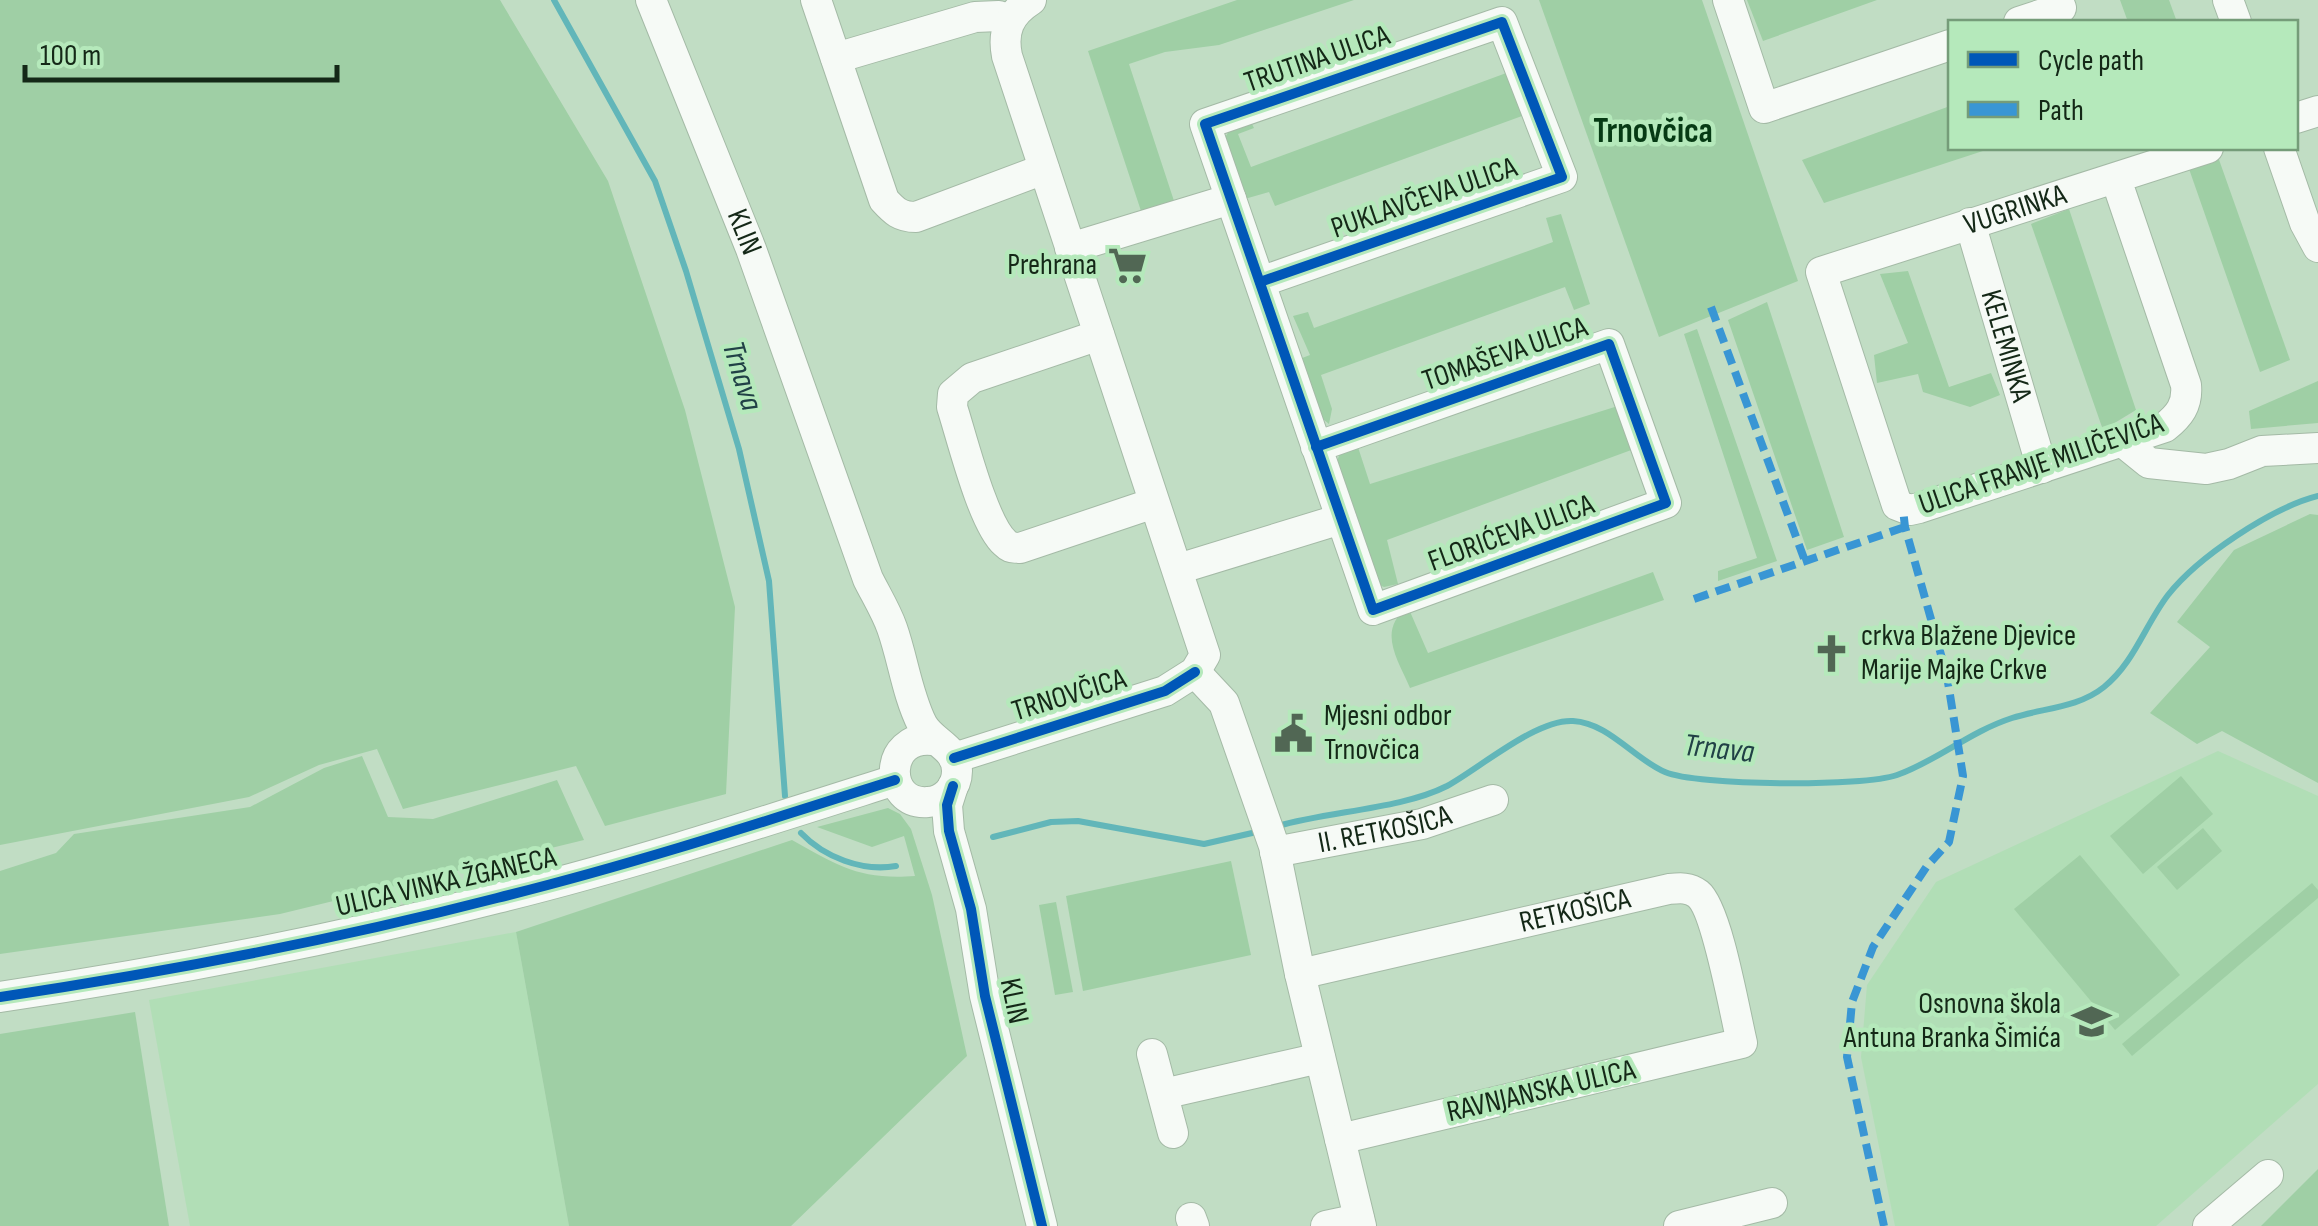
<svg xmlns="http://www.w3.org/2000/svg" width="2318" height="1226" font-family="'Sofia Sans Condensed',sans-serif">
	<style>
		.built { fill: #b1deb6 }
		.green { fill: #9fcfa5 }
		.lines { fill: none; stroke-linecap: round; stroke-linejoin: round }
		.stream { stroke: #62b6b9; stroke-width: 6 }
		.minor-casing { stroke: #a4baa6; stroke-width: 32 }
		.minor { stroke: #f6faf6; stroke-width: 30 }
		.quiet { stroke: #3996d4; stroke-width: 8; stroke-dasharray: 15 8; stroke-linecap: butt }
		.cycleway-casing { stroke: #b5e9bb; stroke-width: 16 }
		.cycleway { stroke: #0057b8; stroke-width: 10 }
		.labels { text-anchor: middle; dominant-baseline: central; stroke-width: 9; stroke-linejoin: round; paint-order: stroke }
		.street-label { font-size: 30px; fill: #142817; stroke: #b5e9bb }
		.poi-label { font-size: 30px; fill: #142817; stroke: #b5e9bb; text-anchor: end }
		.water-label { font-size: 32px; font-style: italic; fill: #214146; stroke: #b5e9bb }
		.quarter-label { font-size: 35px; font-weight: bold; fill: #063a14; stroke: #b5e9bb }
	</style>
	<rect width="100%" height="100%" fill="#c1ddc4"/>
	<!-- built -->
	<g class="built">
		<path d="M2218,751L2318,796V1084L2156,1226H1895L1861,1057L1867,985L1936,882Z"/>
		<path d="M516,932L569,1226H190L149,1000Z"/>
	</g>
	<!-- green -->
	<g class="green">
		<path d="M0,0H500L608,181L685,410L735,607L726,794L605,826L576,766L403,809L377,749L319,765L249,797L0,845Z"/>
		<path d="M1237,0H1354L1219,45L1165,52L1129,64L1175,204L1143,217L1088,51Z"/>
		<path d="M1539,0H1702L1798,281L1659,337Z"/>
		<path d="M1747,0H1877L1763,41Z"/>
		<path d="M2120,0H2169L2177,22H2128Z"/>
		<path d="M1509,72L1522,116L1275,206L1269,192L1241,200L1224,139L1231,128L1248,116L1254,128L1238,134L1251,167Z"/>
		<path d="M1950,106V148H1992L1824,203L1802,160Z"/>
		<path d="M2217,154L2290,360L2260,372L2188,166Z"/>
		<path d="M2069,209L2136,410L2103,430L2031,224Z"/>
		<path d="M1561,214L1590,304L1574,310L1565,287L1321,375L1332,409L1329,424L1317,414L1297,360L1310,355L1293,316L1308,312L1314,328L1553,242L1546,218Z"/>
		<path d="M1908,271L1949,387L1991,373L2000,395L1970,407L1923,392L1918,374L1877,383L1874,355L1908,343L1880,274Z"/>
		<path d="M1767,302L1844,537L1807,550L1728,320Z"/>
		<path d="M1697,329L1777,561L1718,581V571L1757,558L1684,334Z"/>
		<path d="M2318,381V423L2251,429L2249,411Z"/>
		<path d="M1621,405L1634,449L1387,540L1398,584L1384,587L1377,584L1335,469L1340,452L1356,441L1370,484Z"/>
		<path d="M2310,514L2318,515V783L2222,731L2197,744L2150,713L2210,647L2177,622L2234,550Z"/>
		<path d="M1653,572L1664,600L1410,688C1397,658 1377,630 1408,607L1428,653Z"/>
		<path d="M362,756L388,817L433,819L557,780L584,840L280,914L0,954V871L56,853L74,834L250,807L324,768Z"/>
		<path d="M2181,776L2213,814L2143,874L2110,836Z"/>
		<path d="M888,808L900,814L911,829L932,895L967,1056L791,1226H569L516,932L792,840C839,866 859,880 915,876L904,836L872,847L817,827Z"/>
		<path d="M2203,828L2222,851L2177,890L2157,867Z"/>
		<path d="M2080,855L2180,975L2115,1030L2014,909Z"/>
		<path d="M1231,861L1251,955L1083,991L1066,896Z"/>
		<path d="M2312,883L2318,890V898L2132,1056L2122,1044Z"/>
		<path d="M1056,902L1073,992L1055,995L1039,905Z"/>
		<path d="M135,1012L169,1226H0V1034Z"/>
		<path d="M2318,1169V1226H2261Z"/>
	</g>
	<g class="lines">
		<!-- stream -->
		<g class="stream">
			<path d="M554,0L655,181L686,271L739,449L769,581L785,796"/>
			<path d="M1278,826C1329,811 1402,809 1447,786C1480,768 1536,719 1573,721C1609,723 1634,759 1665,772C1697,786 1864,787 1897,775C1937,761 1969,732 2012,718C2043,708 2078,708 2104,687C2134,663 2145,625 2168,595C2198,557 2271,508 2318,496"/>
			<path d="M801,833C824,857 862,872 896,866"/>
			<path d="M993,837L1051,822L1078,821L1204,844L1261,831"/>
		</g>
		<defs>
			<g id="minor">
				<path id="s1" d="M651,0L751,249L868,579C876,595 886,611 892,628C903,659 907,694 922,724C932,743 957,747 957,771C957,788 944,801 928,802C883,806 883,734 933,740"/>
				<path d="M816,0L884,200C894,211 900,217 916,217L1044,169"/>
				<path d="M1728,0L1764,108L1950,45"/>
				<path d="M2228,0L2236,22"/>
				<path d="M2019,22L2061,8L2058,0"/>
				<path d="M836,58L975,17L999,16L1009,21"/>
				<path d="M2296,118L2318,111"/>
				<path d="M2279,148L2305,223L2318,247"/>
				<path id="s2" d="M2116,179L2186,385C2188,405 2179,416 2165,427L1919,508L1910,510L1897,505L1821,272L2208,148"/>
				<path id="s3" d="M1970,223L2042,468"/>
				<path d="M1070,248L1231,199"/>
				<path d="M1260,282L1562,177L1502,22L1205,124L1373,610L1666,503L1609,344L1316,447"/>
				<path d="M1099,335L972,378L953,394L952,407C962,438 983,524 1005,543C1011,549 1012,547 1020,548L1154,503"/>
				<path d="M2123,442L2149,463L2206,469L2229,464L2262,451L2318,448"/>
				<path d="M1178,569L1341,519"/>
				<path d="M1195,672L1224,703L1274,846L1300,974L1361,1226"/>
				<path d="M954,758L1165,691L1195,672L1205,655L1007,56C1002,31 1009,14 1031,0"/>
				<path d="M953,786L947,805L949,831L971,909L985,996L1042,1226"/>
				<path id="s4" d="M1275,852L1422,824L1493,800"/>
				<path id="s5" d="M1300,974L1669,889C1680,888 1689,887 1698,894C1717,909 1735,1014 1742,1043L1340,1139"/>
				<path d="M0,997C166,972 334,940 497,898C631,865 763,822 895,780"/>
				<path d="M1152,1054L1173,1133"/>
				<path d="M1163,1094L1320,1058"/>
				<path d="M1191,1218L1194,1226"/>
				<path d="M1326,1226L1359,1219"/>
				<path d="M1679,1226L1772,1203"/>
				<path d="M2208,1226L2268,1175"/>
			</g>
		</defs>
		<!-- minor casing -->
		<use href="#minor" class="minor-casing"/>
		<!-- minor -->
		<use href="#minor" class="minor"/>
		<!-- quiet -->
		<g class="quiet">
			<path d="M1711,307L1805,561"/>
			<path d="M1694,599L1905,527"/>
			<path d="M1884,1226L1847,1057L1852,1002L1873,947L1927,866L1949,842L1963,776L1947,676L1905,527L1903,509"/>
		</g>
		<defs>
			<g id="cycleway">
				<path d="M1260,282L1562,177L1502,22L1205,124L1373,610L1666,503L1609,344L1316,447"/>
				<path d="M954,758L1165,691L1195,672"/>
				<path d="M953,786L947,805L949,831L971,909L985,996L1042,1226"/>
				<path d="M0,997C166,972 334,940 497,898C631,865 763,822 895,780"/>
			</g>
		</defs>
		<!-- cycleway casing -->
		<use href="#cycleway" class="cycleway-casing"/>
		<!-- cycleway -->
		<use href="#cycleway" class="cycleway"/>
	</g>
	<!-- icons -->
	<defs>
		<symbol id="supermarket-bare" viewBox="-9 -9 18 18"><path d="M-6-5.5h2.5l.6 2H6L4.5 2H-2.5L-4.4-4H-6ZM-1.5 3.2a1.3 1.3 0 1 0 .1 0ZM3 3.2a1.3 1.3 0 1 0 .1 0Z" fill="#516754" stroke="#b5e9bb" stroke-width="2.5" paint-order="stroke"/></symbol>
		<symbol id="church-bare" viewBox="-9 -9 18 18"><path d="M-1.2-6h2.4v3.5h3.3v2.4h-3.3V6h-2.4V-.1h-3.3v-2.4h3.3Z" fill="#516754" stroke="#b5e9bb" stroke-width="2.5" paint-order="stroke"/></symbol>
		<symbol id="civic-bare" viewBox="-9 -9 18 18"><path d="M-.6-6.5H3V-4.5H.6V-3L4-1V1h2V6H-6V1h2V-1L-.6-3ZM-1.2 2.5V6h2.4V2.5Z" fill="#516754" stroke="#b5e9bb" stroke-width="2.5" paint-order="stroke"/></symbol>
		<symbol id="school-bare" viewBox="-9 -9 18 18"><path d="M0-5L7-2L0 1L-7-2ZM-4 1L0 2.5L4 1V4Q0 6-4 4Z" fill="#516754" stroke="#b5e9bb" stroke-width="2.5" paint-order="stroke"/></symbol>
	</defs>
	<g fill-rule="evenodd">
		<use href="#supermarket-bare" x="1100" y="238" width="55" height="55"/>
		<use href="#church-bare" x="1804" y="626" width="55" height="55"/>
		<use href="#civic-bare" x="1266" y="706" width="55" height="55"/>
		<use href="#school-bare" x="2064" y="994" width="55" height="55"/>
	</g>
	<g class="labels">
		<!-- street labels -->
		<g class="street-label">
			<text transform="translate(1317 59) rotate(-19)">TRUTINA ULICA</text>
			<text transform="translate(1424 198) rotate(-19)">PUKLAVČEVA ULICA</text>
			<text stroke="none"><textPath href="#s2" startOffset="998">VUGRINKA</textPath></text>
			<text stroke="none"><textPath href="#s1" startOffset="250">KLIN</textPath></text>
			<text stroke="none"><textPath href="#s3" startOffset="128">KELEMINKA</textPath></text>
			<text transform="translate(1505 354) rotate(-19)">TOMAŠEVA ULICA</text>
			<text transform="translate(2041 464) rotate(-19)">ULICA FRANJE MILIČEVIĆA</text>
			<text transform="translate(1511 533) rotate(-20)">FLORIĆEVA ULICA</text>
			<text transform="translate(1069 695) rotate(-17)">TRNOVČICA</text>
			<text stroke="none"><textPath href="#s4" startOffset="112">II. RETKOŠICA</textPath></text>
			<text transform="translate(446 882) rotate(-13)">ULICA VINKA ŽGANECA</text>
			<text stroke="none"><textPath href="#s5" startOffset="282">RETKOŠICA</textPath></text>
			<text transform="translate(1014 1001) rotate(78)">KLIN</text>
			<text transform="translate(1541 1091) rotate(-13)">RAVNJANSKA ULICA</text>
		</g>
		<!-- poi labels -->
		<g class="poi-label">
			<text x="1097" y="265">Prehrana</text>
			<text x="1861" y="636" text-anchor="start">crkva Blažene Djevice<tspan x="1861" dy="34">Marije Majke Crkve</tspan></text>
			<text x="1324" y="716" text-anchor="start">Mjesni odbor<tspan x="1324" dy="34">Trnovčica</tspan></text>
			<text x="2061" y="1004">Osnovna škola<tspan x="2061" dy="34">Antuna Branka Šimića</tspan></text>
		</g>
		<!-- water labels -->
		<g class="water-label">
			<text transform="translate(742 376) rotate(73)">Trnava</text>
			<text transform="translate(1719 749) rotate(6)">Trnava</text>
		</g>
		<!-- quarter labels -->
		<g class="quarter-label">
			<text x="1653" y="131">Trnovčica</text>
		</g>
	</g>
	<!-- legend -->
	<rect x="1948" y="20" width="350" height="130" fill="#b5e9bb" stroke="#759c79" stroke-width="2.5"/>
	<rect x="1968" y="52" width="50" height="15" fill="#0057b8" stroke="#759c79" stroke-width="2.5"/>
	<text x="2038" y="70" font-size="30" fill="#142817">Cycle path</text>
	<rect x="1968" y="102" width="50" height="15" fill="#3996d4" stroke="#759c79" stroke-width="2.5"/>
	<text x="2038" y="120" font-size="30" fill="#142817">Path</text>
	<!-- scale -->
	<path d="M25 65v15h312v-15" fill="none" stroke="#142817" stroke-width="5"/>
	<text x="40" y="65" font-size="30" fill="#142817" stroke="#b5e9bb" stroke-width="8" paint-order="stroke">100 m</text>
</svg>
